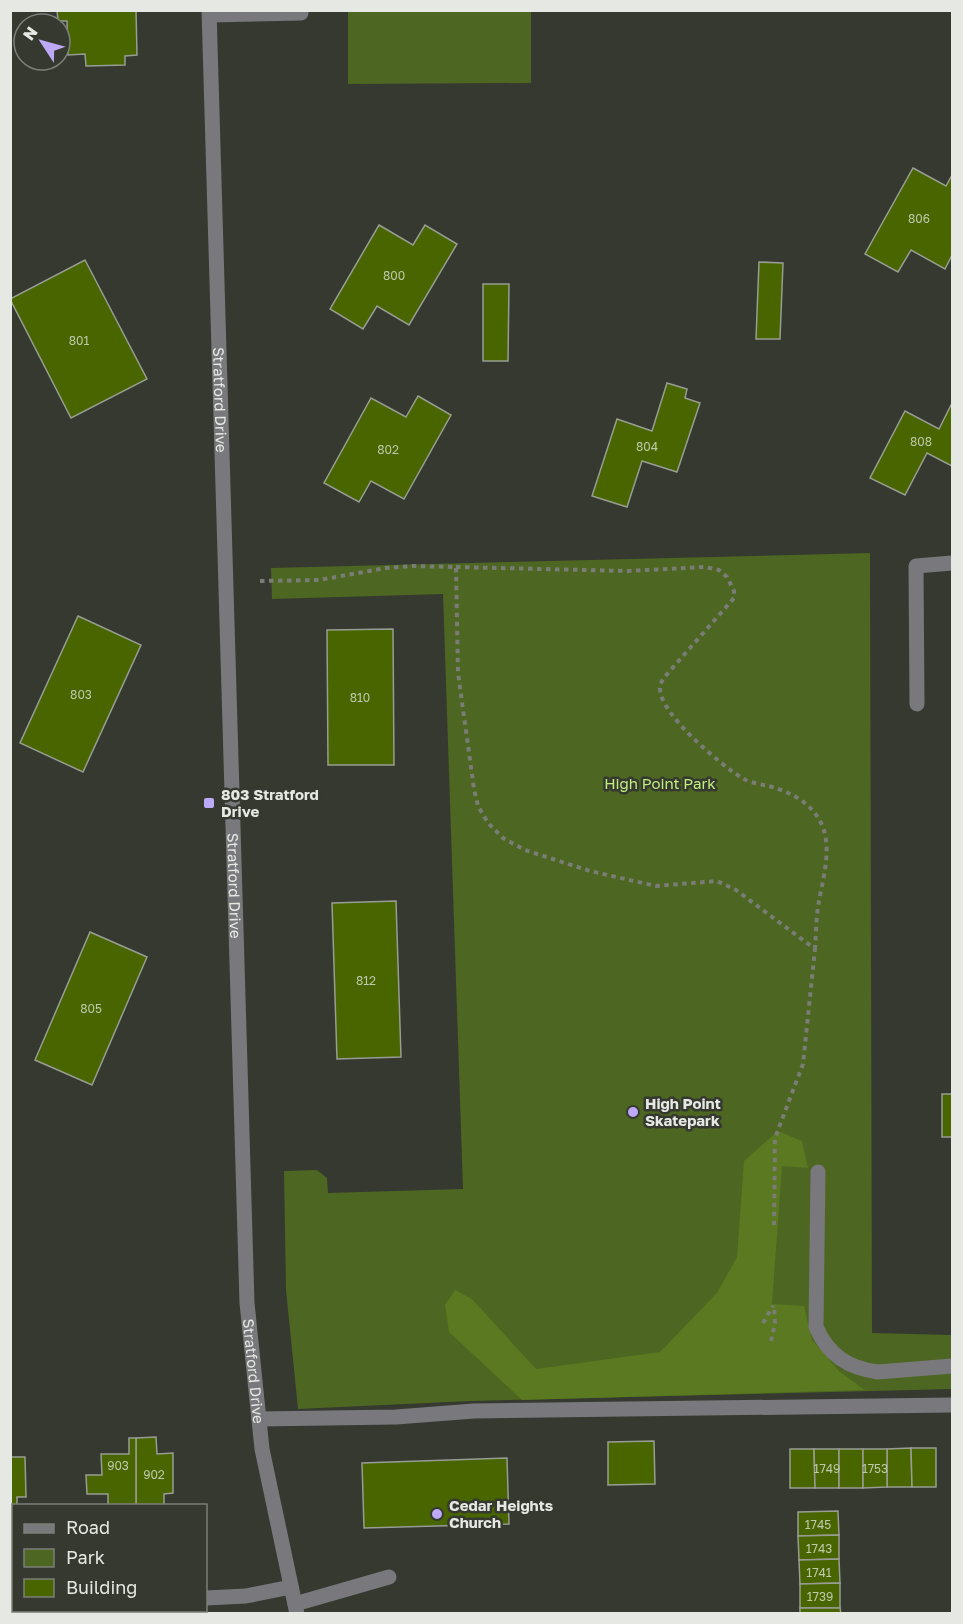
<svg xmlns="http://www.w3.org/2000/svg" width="963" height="1624" font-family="'Golos Text',sans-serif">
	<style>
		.green { fill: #4d6621 }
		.forest { fill: #5a7920 }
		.building { fill: #486500; stroke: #989d93; stroke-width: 1.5 }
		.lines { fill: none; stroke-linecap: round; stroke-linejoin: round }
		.path { stroke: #797d75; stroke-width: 4; stroke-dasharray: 4.5 4.5; stroke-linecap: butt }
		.minor { stroke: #79787d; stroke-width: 15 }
		.poi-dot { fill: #bda9f5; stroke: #353930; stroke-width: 2 }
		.labels { text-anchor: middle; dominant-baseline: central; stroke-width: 5; stroke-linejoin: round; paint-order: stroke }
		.number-label { font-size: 12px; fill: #bec8aa }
		.street-label { font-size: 15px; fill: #e6e9e3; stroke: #353930 }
		.park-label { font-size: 15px; fill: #c2ee7c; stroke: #353930 }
		.poi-label { font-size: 15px; font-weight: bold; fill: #e6e9e3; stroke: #353930; text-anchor: start }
	</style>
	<rect width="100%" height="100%" fill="#353930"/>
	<!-- green -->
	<g class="green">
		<path d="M348,11H531V83L348,84Z"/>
		<path d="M870,553L872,1333L952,1335V1389L470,1401L298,1409L286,1290L284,1171L317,1170L327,1178L328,1193L463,1189L443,594L272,599L271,568Z"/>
	</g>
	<!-- forest -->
	<path class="forest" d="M778,1131L802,1141L808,1168L782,1166L772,1304L804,1306L812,1340L840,1372L865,1390L522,1400L449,1332L445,1305L455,1290L472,1299L536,1369L660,1352L717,1293L737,1257L744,1161Z"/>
	<!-- building -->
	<g class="building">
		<path d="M57,10H136L137,55L125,56V65L86,66L85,54L68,55L67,21H58Z"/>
		<path d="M913,168L946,186L952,175V255L945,269L911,250L898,272L865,254Z"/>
		<path d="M379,225L413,245L425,225L457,244L409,325L377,306L363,329L330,309Z"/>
		<path d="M85,260L147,379L71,418L10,299Z"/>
		<path d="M759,262L783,263L780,339H756Z"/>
		<path d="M483,284H509L508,361H483Z"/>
		<path d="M667,383L687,389L685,398L700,403L677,472L642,461L627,507L592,496L617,419L652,431Z"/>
		<path d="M418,396L451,415L404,499L371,481L359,502L324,483L371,398L406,417Z"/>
		<path d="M952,403V466L927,453L905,495L870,478L905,411L939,429Z"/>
		<path d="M78,616L141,645L83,772L20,743Z"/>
		<path d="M393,629L394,765H328L327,630Z"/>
		<path d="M396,901L401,1057L337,1059L332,903Z"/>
		<path d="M90,932L147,957L92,1085L35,1060Z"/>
		<rect x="942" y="1094" width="10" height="43"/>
		<path d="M156,1437L157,1454L173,1453V1493L164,1494V1506H136V1438Z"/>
		<path d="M129,1438H136V1506H108V1494H87L86,1475H102L101,1454H129Z"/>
		<path d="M654,1441L655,1484L608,1485V1442Z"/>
		<path d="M911,1448L912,1487H887V1449Z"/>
		<path d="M911,1448H936V1487H912Z"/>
		<path d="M790,1449H814L815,1488H790Z"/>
		<path d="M814,1449H839V1488H815Z"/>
		<rect x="839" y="1449" width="24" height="39"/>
		<path d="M863,1449H887V1487L863,1488Z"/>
		<path d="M10,1457H25L26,1497H17V1506H14V1510H10Z"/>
		<path d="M507,1458L509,1524L364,1528L362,1463Z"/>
		<path d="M10,1510H14V1558L10,1559Z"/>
		<path d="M838,1511L839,1535L798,1536V1512Z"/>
		<path d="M839,1535V1559L799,1560L798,1536Z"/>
		<path d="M839,1559L840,1583L800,1584L799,1560Z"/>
		<path d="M840,1583V1608H800V1584Z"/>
		<path d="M800,1608H840L841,1614H800Z"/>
	</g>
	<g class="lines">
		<!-- path -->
		<g class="path">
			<path d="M456,567L628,571L705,567L719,570L727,577L734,591V598L668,673C664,678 660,682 660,689C660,714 721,765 742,778C750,783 760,784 768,786C789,791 810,802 820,821C834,846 822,881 818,907C816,921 816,935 815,949"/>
			<path d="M260,581L319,580L386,568L413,566L456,567L458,673L474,789L478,806L488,823L503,838L525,850L590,871L656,886L717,881L736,890L815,949L803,1064L775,1138L774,1225"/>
			<path d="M763,1323L773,1306"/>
			<path d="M771,1341L775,1323L774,1305"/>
		</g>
		<!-- minor -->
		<g class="minor">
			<path id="s1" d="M209,10L247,1303L262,1449L297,1614"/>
			<path d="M210,15L301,13V10"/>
			<path d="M917,704L916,566L952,563"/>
			<path d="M818,1172L816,1327C828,1355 848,1368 878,1372L952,1366"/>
			<path d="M259,1419L396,1417L474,1411L952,1405"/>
			<path d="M206,1598L246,1596L291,1587"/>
			<path d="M10,1604H14"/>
			<path d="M295,1604L389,1577"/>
			<path d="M39,1614V1610"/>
		</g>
	</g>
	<!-- markers -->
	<g class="poi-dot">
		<rect x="203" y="797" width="12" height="12" rx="3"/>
		<circle cx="633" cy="1112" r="6"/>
		<circle cx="437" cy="1514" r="6"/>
	</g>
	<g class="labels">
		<!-- number labels -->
		<g class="number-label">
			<text x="919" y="218">806</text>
			<text x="394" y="275">800</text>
			<text x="79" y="340">801</text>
			<text x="921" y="441">808</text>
			<text x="647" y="446">804</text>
			<text x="388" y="449">802</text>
			<text x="81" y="694">803</text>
			<text x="360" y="697">810</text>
			<text x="366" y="980">812</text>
			<text x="91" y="1008">805</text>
			<text x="118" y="1465">903</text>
			<text x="827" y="1468">1749</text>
			<text x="875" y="1468">1753</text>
			<text x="154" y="1474">902</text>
			<text x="818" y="1524">1745</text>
			<text x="819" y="1548">1743</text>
			<text x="819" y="1572">1741</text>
			<text x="820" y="1596">1739</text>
		</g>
		<!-- street labels -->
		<g class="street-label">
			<text stroke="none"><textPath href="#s1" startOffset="390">Stratford Drive</textPath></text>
			<text stroke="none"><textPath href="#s1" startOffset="876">Stratford Drive</textPath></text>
			<text stroke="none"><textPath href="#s1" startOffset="1362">Stratford Drive</textPath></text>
		</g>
		<!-- park labels -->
		<g class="park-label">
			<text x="660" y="783">High Point Park</text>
		</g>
		<!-- poi labels -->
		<g class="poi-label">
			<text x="221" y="794">803 Stratford<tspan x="221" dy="17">Drive</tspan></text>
			<text x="645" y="1103">High Point<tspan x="645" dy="17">Skatepark</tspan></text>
			<text x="449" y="1505">Cedar Heights<tspan x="449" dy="17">Church</tspan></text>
		</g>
	</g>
	<!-- border -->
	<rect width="963" height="1624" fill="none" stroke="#e6e9e3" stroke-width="24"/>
	<!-- legend -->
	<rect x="12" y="1504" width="195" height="108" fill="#353930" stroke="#7c7f78" stroke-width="1.5"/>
	<rect x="24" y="1524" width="30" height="9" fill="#79787d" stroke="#7c7f78" stroke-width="1.5"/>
	<text x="66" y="1534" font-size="18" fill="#e6e9e3">Road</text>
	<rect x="24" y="1549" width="30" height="18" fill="#4d6621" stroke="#7c7f78" stroke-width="1.5"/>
	<text x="66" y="1564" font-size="18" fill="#e6e9e3">Park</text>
	<rect x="24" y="1579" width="30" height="18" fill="#486500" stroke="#7c7f78" stroke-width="1.5"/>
	<text x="66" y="1594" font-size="18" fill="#e6e9e3">Building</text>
	<!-- north arrow -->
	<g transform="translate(42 42) rotate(306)"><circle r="28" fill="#353930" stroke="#7c7f78" stroke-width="1.5"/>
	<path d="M0-4.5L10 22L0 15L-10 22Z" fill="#bda9f5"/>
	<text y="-9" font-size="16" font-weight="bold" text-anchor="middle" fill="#e6e9e3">N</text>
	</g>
</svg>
